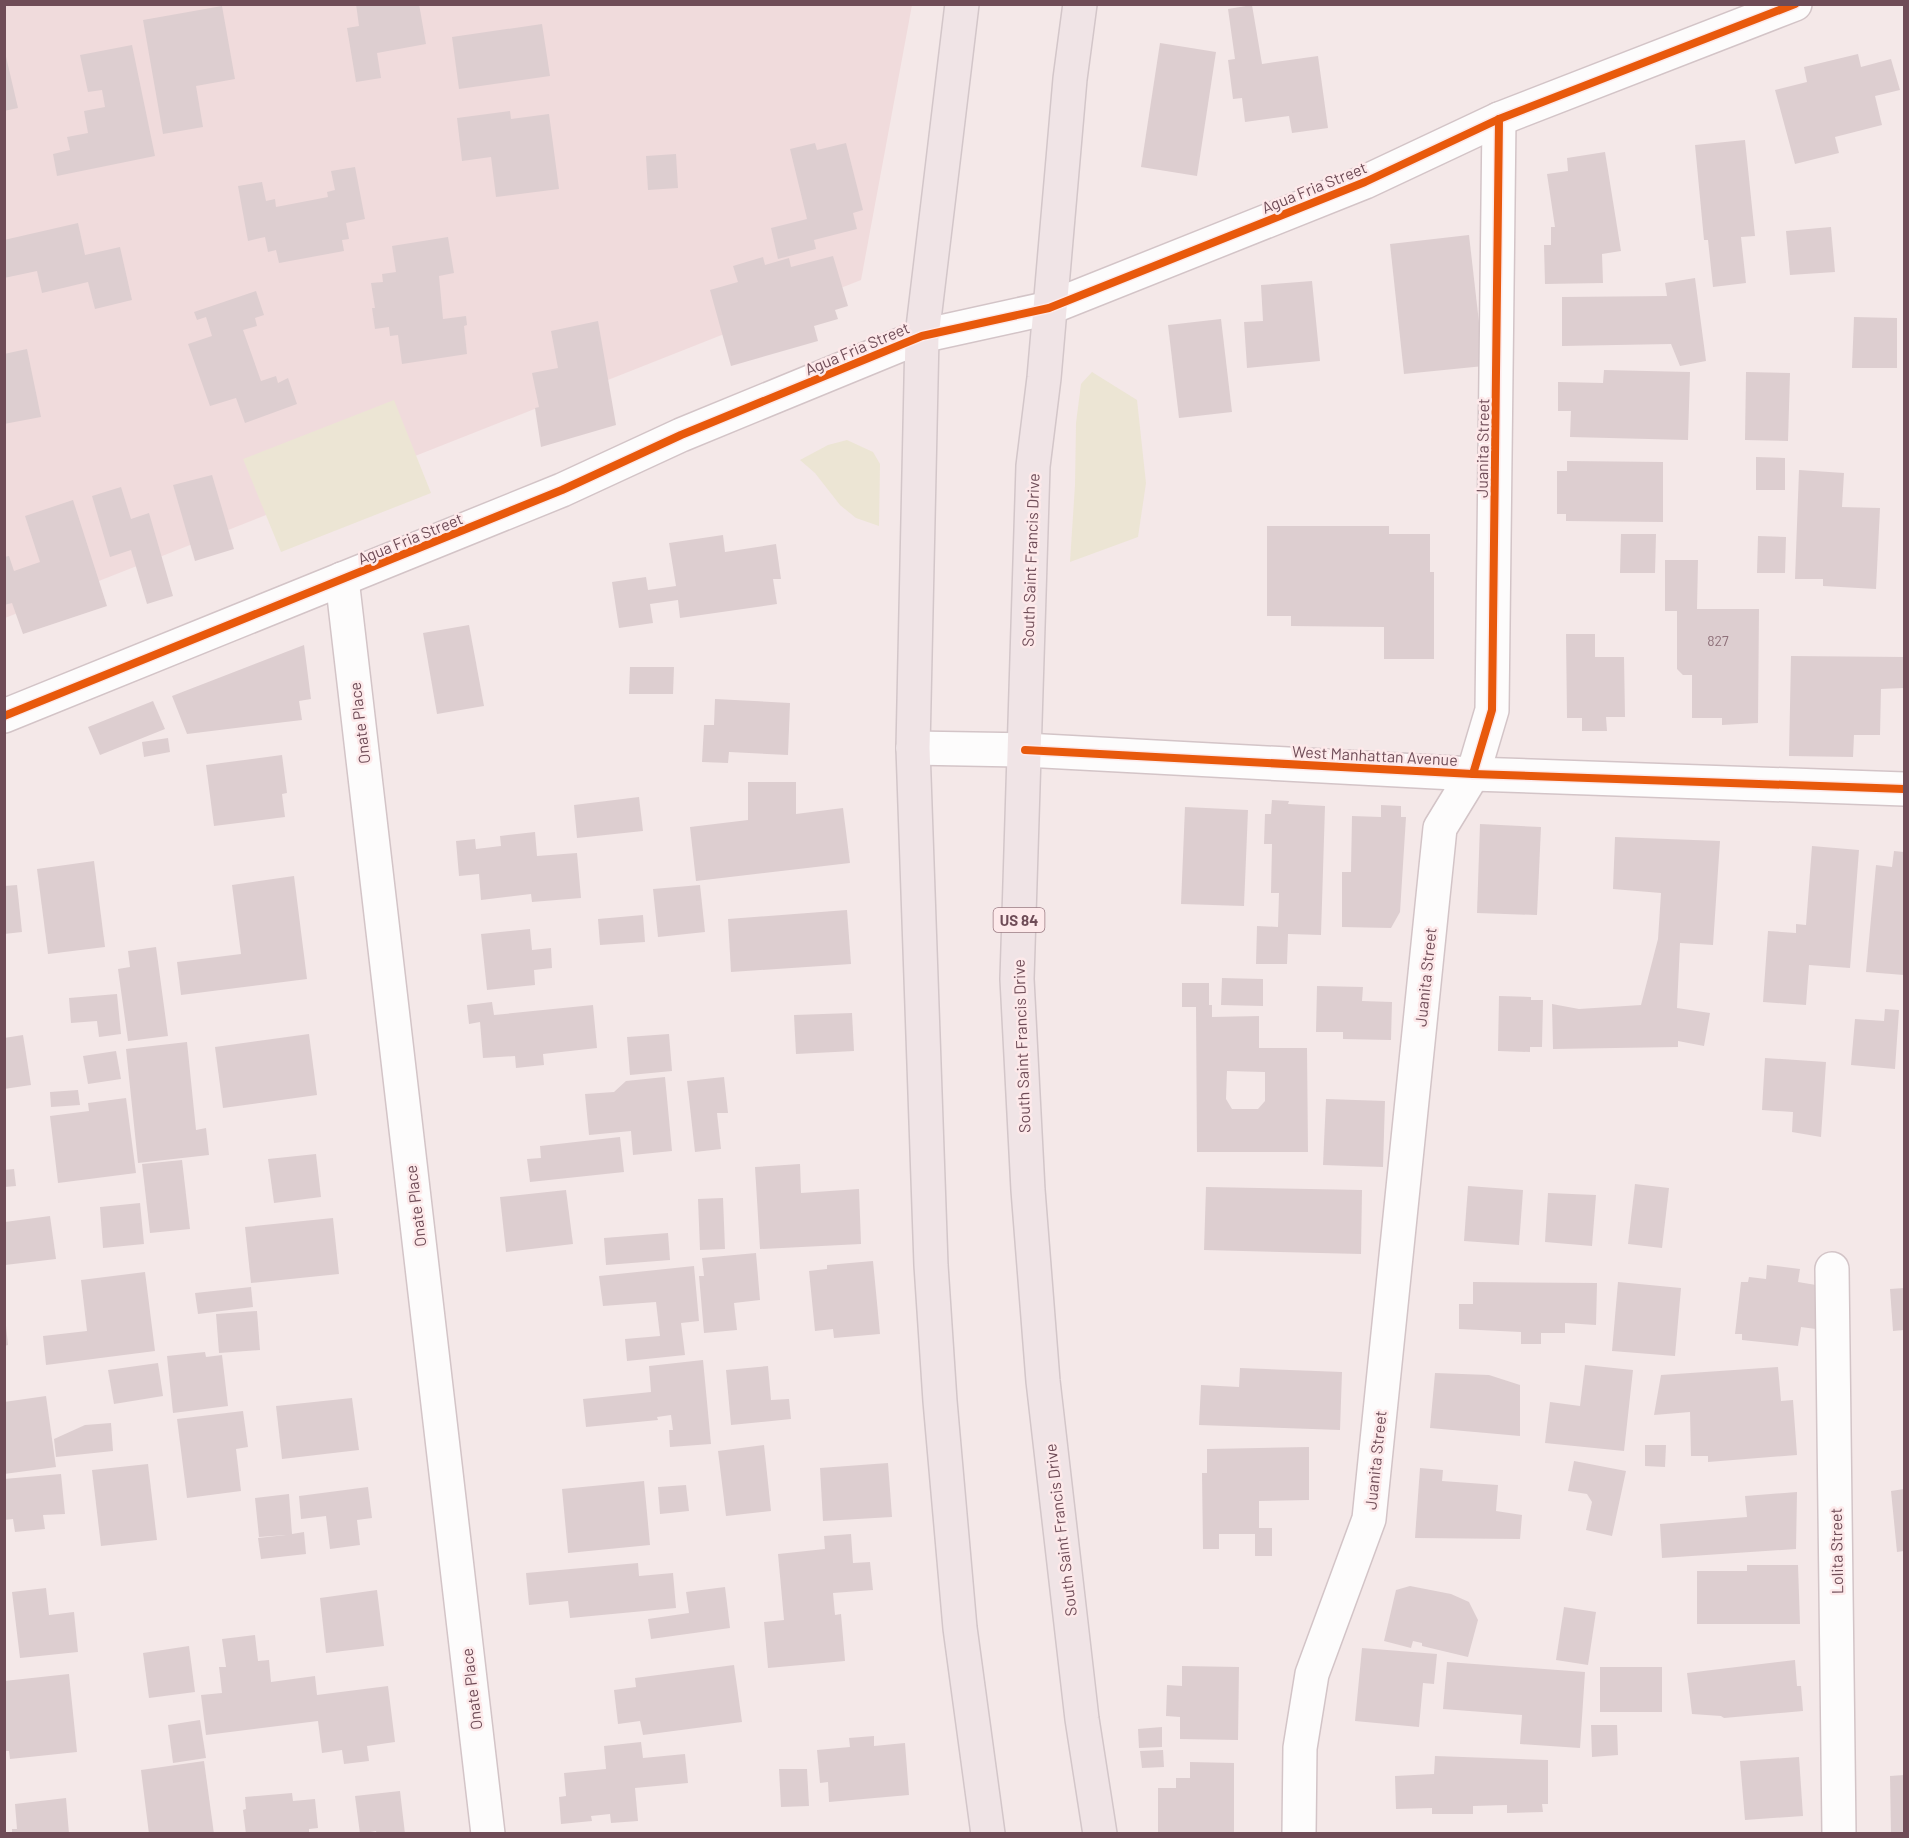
<svg xmlns="http://www.w3.org/2000/svg" width="1909" height="1838" font-family="Barlow,sans-serif">
	<style>
		.residential { fill: #f0dbdc }
		.green { fill: #ece5d4 }
		.building { fill: #ddced0; fill-rule: evenodd }
		.lines { fill: none; stroke-linecap: round; stroke-linejoin: round }
		.minor-casing { stroke: #d3c4c7; stroke-width: 36 }
		.tertiary-casing { stroke: #d3c4c7; stroke-width: 36 }
		.trunk-casing { stroke: #d3c6c9; stroke-width: 36 }
		.minor { stroke: #fdfcfc; stroke-width: 33 }
		.tertiary { stroke: #fdfcfc; stroke-width: 33 }
		.trunk { stroke: #f0e4e6; stroke-width: 33 }
		.cycleway-casing { stroke: #fde9ea; stroke-width: 11 }
		.cycleway { stroke: #e8590c; stroke-width: 8 }
		.labels { text-anchor: middle; dominant-baseline: central; stroke-width: 5; stroke-linejoin: round; paint-order: stroke }
		.number-label { font-size: 14px; fill: #8d6f78 }
		.shield { fill: #fde9ea; stroke: #9a7b83; stroke-width: 1.5 }
		.shield-label { font-size: 15px; font-weight: bold; fill: #6f4c57 }
		.street-label { font-size: 16px; fill: #6f4c57; stroke: #fde9ea }
	</style>
	<rect width="100%" height="100%" fill="#f4e8e8"/>
	<!-- residential -->
	<path class="residential" d="M5,5H912L861,280L5,618Z"/>
	<!-- green -->
	<g class="green">
		<path d="M1092,372L1137,400L1146,483L1138,537L1070,562L1075,485L1076,423L1081,384Z"/>
		<path d="M394,400L431,493L281,552L243,459Z"/>
		<path d="M847,440L873,452L880,464L879,526L856,518L840,505L815,473L800,460L828,445Z"/>
	</g>
	<!-- building -->
	<g class="building">
		<path d="M356,4H419L426,44L377,53L381,78L356,82L347,28L359,26Z"/>
		<path d="M1252,5L1262,64L1318,56L1328,128L1292,133L1289,116L1245,122L1242,98L1233,99L1228,60L1235,59L1228,9Z"/>
		<path d="M222,6L235,79L196,86L203,127L163,134L143,20Z"/>
		<path d="M542,24L550,76L459,89L452,37Z"/>
		<path d="M1160,43L1216,52L1197,176L1141,167Z"/>
		<path d="M132,45L155,156L57,176L53,154L70,150L67,137L88,133L84,111L105,107L102,90L88,92L80,55Z"/>
		<path d="M4,48L18,108L4,111Z"/>
		<path d="M1858,54L1861,67L1891,59L1900,90L1875,96L1882,125L1835,137L1839,153L1795,164L1775,90L1807,82L1804,67Z"/>
		<path d="M510,111L511,119L549,114L559,189L496,197L491,157L462,161L457,118Z"/>
		<path d="M1745,140L1755,236L1741,237L1746,283L1713,287L1708,240H1704L1695,145Z"/>
		<path d="M815,143L817,150L846,143L863,210L853,213L857,229L814,240L816,249L778,259L771,228L807,219L790,149Z"/>
		<path d="M1605,152L1621,251L1602,254L1603,283L1545,284L1544,245H1551V227H1555L1547,174L1568,171L1567,158Z"/>
		<path d="M676,154L678,188L648,190L646,156Z"/>
		<path d="M355,167L365,219L346,223L349,239L342,240L344,251L279,263L276,250L268,252L265,237L248,241L238,186L262,182L266,201L275,199L276,207L328,197L327,192L335,190L331,171Z"/>
		<path d="M78,223L85,255L120,247L132,300L95,309L88,282L42,293L37,271L4,278V240Z"/>
		<path d="M1831,227L1835,272L1790,275L1786,231Z"/>
		<path d="M1469,235L1484,366L1404,374L1390,244Z"/>
		<path d="M448,237L454,273L439,276L443,319L466,316L467,325L464,326L467,354L402,364L398,335L390,336L389,327L375,329L372,308H375L371,283L383,282L382,274L396,272L392,246Z"/>
		<path d="M833,256L848,306L835,310L838,319L814,326L818,341L731,366L710,290L738,282L733,266L763,257L765,265L789,258L791,267Z"/>
		<path d="M1695,278L1706,361L1680,366L1671,344L1562,346V297L1667,296L1665,283Z"/>
		<path d="M1312,281L1320,361L1247,368L1244,322L1263,321L1261,285Z"/>
		<path d="M256,291L264,315L255,318L257,326L243,330L261,381L276,376L278,383L288,378L297,404L245,423L236,398L210,406L188,344L212,336L206,317L197,320L194,312Z"/>
		<path d="M1854,317L1897,318V368H1852Z"/>
		<path d="M1221,319L1232,412L1179,418L1168,325Z"/>
		<path d="M598,321L616,425L541,447L535,408L539,407L532,373L558,368L551,331Z"/>
		<path d="M27,349L41,417L4,424V354Z"/>
		<path d="M1604,370L1690,372L1688,440L1570,437L1571,411H1558V382L1603,383Z"/>
		<path d="M1746,372L1790,373L1788,441L1745,440Z"/>
		<path d="M1756,457L1785,458V490H1756Z"/>
		<path d="M1567,461L1663,462V522L1566,521V514H1557V471H1567Z"/>
		<path d="M1799,470L1844,473L1842,507L1880,508L1876,589L1823,586V579H1795Z"/>
		<path d="M212,475L234,549L195,561L173,485Z"/>
		<path d="M121,487L131,519L149,513L173,596L147,604L131,550L110,557L92,496Z"/>
		<path d="M73,500L107,606L23,634L12,603L4,605V557L9,556L14,571L40,562L25,516Z"/>
		<path d="M1267,526H1389V534H1430V572H1434V659H1384V627L1291,626V616H1267Z"/>
		<path d="M1621,534H1656L1655,573H1620Z"/>
		<path d="M723,535L725,552L776,544L781,579H773L777,604L680,618L678,600L650,604L653,623L619,628L612,582L646,577L648,590L676,586L669,543Z"/>
		<path d="M1758,536L1786,537L1785,573H1757Z"/>
		<path d="M1665,560H1698L1697,609H1759L1758,723L1722,725V718H1692V675H1683L1677,669V611H1665Z"/>
		<path d="M469,625L484,706L437,714L423,633Z"/>
		<path d="M1566,634H1595V657H1624L1625,717H1606L1607,731H1582V718H1567Z"/>
		<path d="M304,645L311,699L299,701L302,720L187,734L172,696Z"/>
		<path d="M1791,656L1904,657V688L1881,689L1880,735H1854L1853,757L1789,756Z"/>
		<path d="M630,667H674L673,694H629Z"/>
		<path d="M715,699L790,703L788,755L729,752L728,763L702,762L704,725H714Z"/>
		<path d="M153,701L165,729L100,755L88,727Z"/>
		<path d="M168,738L170,752L144,757L142,742Z"/>
		<path d="M282,755L287,793L282,794L285,817L214,826L206,765Z"/>
		<path d="M748,782H796V814L843,808L850,863L696,881L690,827L748,820Z"/>
		<path d="M639,797L643,831L577,838L574,805Z"/>
		<path d="M1272,800L1289,801L1288,804L1325,806L1321,935L1288,934L1287,964H1256L1257,926L1278,927L1279,893H1271L1272,844H1264L1265,814H1271Z"/>
		<path d="M1381,805L1401,806V817H1406L1400,912L1391,928L1342,927V872H1351L1352,816L1381,817Z"/>
		<path d="M1185,807L1248,810L1244,906L1181,904Z"/>
		<path d="M1480,824L1541,827L1537,915L1477,913Z"/>
		<path d="M535,832L537,856L577,853L581,898L532,902L531,894L481,900L479,874L459,876L456,841L475,839L476,849L501,846L500,836Z"/>
		<path d="M1615,837L1720,841L1713,945L1680,943L1677,1008L1710,1013L1704,1046L1678,1041V1047L1553,1049L1552,1004L1579,1009L1641,1005L1658,939L1661,893L1613,889Z"/>
		<path d="M1812,846L1859,850L1850,968L1809,965L1806,1005L1763,1002L1768,931L1796,933V924L1806,925Z"/>
		<path d="M1894,851L1904,852V975L1866,972L1876,865L1892,867Z"/>
		<path d="M94,861L105,947L48,954L37,869Z"/>
		<path d="M294,876L307,979L181,995L177,962L241,954L232,885Z"/>
		<path d="M17,885L22,932L4,934V886Z"/>
		<path d="M700,885L705,932L658,937L653,889Z"/>
		<path d="M847,910L851,964L731,972L728,919Z"/>
		<path d="M643,915L645,942L600,945L598,919Z"/>
		<path d="M530,929L532,950L551,948L552,968L534,970L535,985L487,990L481,934Z"/>
		<path d="M156,947L168,1036L128,1041L118,969L130,967L128,951Z"/>
		<path d="M1222,978L1263,979V1006L1221,1005Z"/>
		<path d="M1182,983H1209V1005H1212V1017L1259,1016V1048H1307L1308,1152H1197L1196,1007H1182ZM1227,1071L1265,1072V1101L1258,1109H1232L1226,1099Z"/>
		<path d="M1317,986L1363,987L1362,1001L1392,1002L1391,1040L1343,1039V1032H1316Z"/>
		<path d="M117,994L121,1034L99,1037L97,1021L71,1023L69,998Z"/>
		<path d="M1499,996L1531,997V1000H1543L1542,1047H1530V1052L1498,1051Z"/>
		<path d="M492,1002L494,1015L593,1005L597,1048L543,1054L544,1065L516,1068L515,1056L483,1058L480,1022L469,1024L467,1005Z"/>
		<path d="M1885,1009L1899,1010L1895,1069L1851,1065L1855,1019L1884,1021Z"/>
		<path d="M852,1013L854,1051L796,1054L794,1015Z"/>
		<path d="M309,1034L317,1095L223,1108L215,1047Z"/>
		<path d="M669,1034L672,1071L630,1075L627,1037Z"/>
		<path d="M23,1035L31,1085L4,1089V1038Z"/>
		<path d="M187,1042L196,1130L206,1128L209,1155L138,1163L126,1049Z"/>
		<path d="M116,1051L121,1079L88,1084L83,1056Z"/>
		<path d="M1765,1058L1826,1062L1821,1137L1792,1132L1793,1112L1762,1110Z"/>
		<path d="M665,1077L672,1151L633,1155L631,1131L589,1135L585,1094L614,1092L626,1081Z"/>
		<path d="M724,1077L728,1113H717L721,1149L695,1152L687,1081Z"/>
		<path d="M78,1090L80,1105L51,1107L50,1092Z"/>
		<path d="M126,1098L136,1173L58,1183L50,1116L89,1111L88,1103Z"/>
		<path d="M1326,1099L1385,1101L1383,1167L1323,1165Z"/>
		<path d="M620,1137L624,1172L530,1182L527,1159L541,1158L540,1146Z"/>
		<path d="M316,1154L321,1197L274,1203L268,1159Z"/>
		<path d="M182,1160L190,1229L150,1233L142,1164Z"/>
		<path d="M800,1164L801,1193L859,1189L861,1244L760,1249L755,1167Z"/>
		<path d="M14,1169L16,1186L4,1187V1170Z"/>
		<path d="M1635,1184L1669,1188L1662,1248L1628,1244Z"/>
		<path d="M1468,1186L1523,1190L1519,1245L1464,1241Z"/>
		<path d="M1206,1187L1362,1190L1361,1254L1204,1250Z"/>
		<path d="M566,1190L573,1244L506,1252L500,1197Z"/>
		<path d="M1548,1193L1596,1195L1592,1246L1545,1242Z"/>
		<path d="M723,1198L725,1249L700,1250L698,1199Z"/>
		<path d="M140,1203L144,1244L103,1248L100,1207Z"/>
		<path d="M50,1216L56,1259L5,1265V1222Z"/>
		<path d="M333,1218L339,1274L251,1283L245,1227Z"/>
		<path d="M668,1233L670,1260L606,1265L604,1238Z"/>
		<path d="M756,1253L760,1300L734,1303L737,1330L704,1333L699,1276H704L702,1258Z"/>
		<path d="M873,1261L880,1334L834,1338L833,1329L815,1331L809,1271L827,1269V1265Z"/>
		<path d="M1767,1265L1800,1269L1798,1282L1828,1287L1823,1330L1801,1327L1798,1346L1742,1340V1334H1735L1741,1282H1748L1749,1277L1766,1279Z"/>
		<path d="M694,1266L699,1321L681,1323L685,1355L627,1361L625,1339L660,1336L656,1302L603,1306L599,1276Z"/>
		<path d="M145,1272L155,1351L46,1365L43,1336L87,1331L81,1280Z"/>
		<path d="M1473,1282L1597,1283L1596,1325L1565,1323V1333H1541V1344H1521V1332L1459,1329V1304H1473Z"/>
		<path d="M1618,1282L1681,1288L1675,1356L1612,1351Z"/>
		<path d="M251,1287L253,1307L198,1314L195,1293Z"/>
		<path d="M1904,1288V1330L1893,1331L1890,1289Z"/>
		<path d="M257,1311L260,1350L219,1353L216,1314Z"/>
		<path d="M4,1326H6L8,1345L4,1346Z"/>
		<path d="M205,1352L206,1357L222,1355L228,1406L173,1413L167,1356Z"/>
		<path d="M703,1360L711,1444L670,1447L669,1430H673L671,1415L657,1417L658,1420L586,1427L583,1399L651,1392L649,1366Z"/>
		<path d="M158,1363L163,1396L114,1404L108,1370Z"/>
		<path d="M1585,1365L1633,1370L1624,1451L1545,1443L1550,1402L1580,1406Z"/>
		<path d="M768,1366L771,1400L789,1399L791,1419L731,1425L726,1370Z"/>
		<path d="M1778,1367L1781,1401L1793,1400L1797,1455L1708,1462V1456H1691L1690,1412L1654,1415L1661,1375Z"/>
		<path d="M1240,1368L1342,1372L1340,1430L1199,1425L1201,1385L1239,1387Z"/>
		<path d="M1435,1373L1489,1375L1520,1385V1436L1430,1428Z"/>
		<path d="M46,1396L56,1467L4,1474V1402Z"/>
		<path d="M352,1398L359,1450L282,1459L276,1406Z"/>
		<path d="M243,1411L248,1447L236,1449L241,1491L187,1498L177,1419Z"/>
		<path d="M111,1423L113,1451L56,1457L54,1439L85,1425Z"/>
		<path d="M764,1445L771,1511L726,1516L718,1451Z"/>
		<path d="M1645,1445H1666L1665,1467L1645,1466Z"/>
		<path d="M1309,1447V1500L1259,1501V1528H1272V1556H1255V1534H1219V1549H1203L1202,1473H1207V1449Z"/>
		<path d="M1574,1461L1626,1471L1612,1536L1586,1530L1592,1502L1587,1494L1568,1491Z"/>
		<path d="M888,1463L892,1517L823,1521L820,1468Z"/>
		<path d="M148,1464L157,1540L101,1546L92,1470Z"/>
		<path d="M1420,1468L1443,1470L1442,1481L1498,1485L1496,1511L1522,1515L1520,1539L1415,1538Z"/>
		<path d="M61,1474L65,1514L43,1515L45,1529L15,1532L13,1519L4,1520V1479Z"/>
		<path d="M644,1481L650,1545L568,1553L562,1489Z"/>
		<path d="M686,1485L689,1511L660,1514L658,1487Z"/>
		<path d="M368,1487L372,1518L357,1520L360,1545L330,1549L326,1516L301,1519L299,1496Z"/>
		<path d="M1904,1489V1551L1897,1552L1891,1491Z"/>
		<path d="M1797,1492L1796,1549L1662,1558L1660,1524L1747,1517L1745,1496Z"/>
		<path d="M289,1494L292,1534L304,1532L306,1554L261,1559L258,1538L286,1535L259,1537L255,1498Z"/>
		<path d="M851,1534L853,1563L870,1562L873,1590L833,1593L835,1615L841,1614L845,1661L768,1668L764,1622L784,1620L778,1554L825,1549L824,1536Z"/>
		<path d="M638,1563L639,1576L673,1573L676,1608L570,1618L568,1601L529,1605L526,1573Z"/>
		<path d="M1747,1565H1798L1800,1624H1697V1571H1747Z"/>
		<path d="M1410,1586L1451,1594L1469,1602L1478,1620L1468,1657L1422,1646V1643L1413,1641L1411,1648L1384,1641L1396,1590Z"/>
		<path d="M725,1587L730,1628L651,1639L648,1619L689,1613L686,1592Z"/>
		<path d="M46,1588L49,1615L74,1612L78,1652L20,1658L12,1592Z"/>
		<path d="M377,1590L384,1646L326,1653L320,1598Z"/>
		<path d="M1564,1607L1596,1612L1588,1665L1556,1660Z"/>
		<path d="M255,1635L258,1661L269,1660L271,1682L315,1676L317,1695L388,1686L395,1742L367,1746L369,1761L344,1764L342,1750L322,1753L318,1721L206,1735L201,1695L222,1693L219,1667H226L222,1639Z"/>
		<path d="M189,1646L195,1692L149,1698L143,1653Z"/>
		<path d="M1362,1648L1437,1654L1434,1684L1423,1683L1419,1727L1355,1721Z"/>
		<path d="M1795,1660L1797,1686H1801L1803,1711L1724,1718L1721,1716L1692,1714L1687,1673Z"/>
		<path d="M1447,1662L1585,1672L1580,1748L1520,1744L1522,1715L1443,1709Z"/>
		<path d="M734,1665L742,1722L643,1735L640,1721L618,1724L614,1690L636,1687L635,1678Z"/>
		<path d="M1182,1666L1239,1667L1238,1740L1180,1739V1717L1166,1716L1167,1685L1182,1686Z"/>
		<rect x="1600" y="1667" width="62" height="45"/>
		<path d="M69,1674L77,1752L10,1759L9,1751H4V1681Z"/>
		<path d="M200,1720L206,1758L173,1763L168,1725Z"/>
		<path d="M1591,1725H1617L1618,1755L1592,1757Z"/>
		<path d="M1162,1727V1747L1139,1748L1138,1729Z"/>
		<path d="M874,1736V1746L905,1743L909,1795L829,1802L828,1782L820,1783L817,1750L850,1747L849,1738Z"/>
		<path d="M641,1742L643,1758L685,1754L688,1783L635,1788L638,1821L611,1823L610,1814L591,1816L592,1821L561,1824L559,1797L566,1796L564,1773L606,1769L604,1746Z"/>
		<path d="M1163,1750L1164,1767L1142,1768L1140,1751Z"/>
		<path d="M1435,1756L1548,1760V1804H1542L1543,1812L1507,1813V1805L1473,1806V1814H1432V1808L1396,1809L1395,1776L1434,1774Z"/>
		<path d="M1799,1757L1803,1816L1745,1820L1740,1761Z"/>
		<path d="M204,1761L214,1834H149L141,1770Z"/>
		<path d="M1190,1762L1234,1763V1832L1158,1834V1788H1176V1778H1190Z"/>
		<path d="M779,1769H807L809,1806L781,1807Z"/>
		<path d="M1904,1775V1833L1891,1834L1890,1776Z"/>
		<path d="M400,1791L405,1834H377L376,1831L360,1834L355,1796Z"/>
		<path d="M292,1793L293,1801L315,1799L318,1828L309,1829V1834H246L243,1810L246,1809L245,1797Z"/>
		<path d="M66,1798L69,1834H12V1829H17L15,1804Z"/>
	</g>
	<g class="lines">
		<defs>
			<g id="minor">
				<path d="M342,579L488,1834"/>
				<path d="M913,748L1025,750L1473,774L1904,789"/>
				<path d="M1832,1269L1839,1834"/>
				<path d="M1299,1834L1300,1748L1312,1674L1369,1519L1440,828L1473,774L1492,710L1499,119"/>
			</g>
			<path id="tertiary" d="M4,716L562,490L681,435L922,336L1049,308L1365,182L1499,119L1795,4"/>
			<g id="trunk">
				<path d="M962,4L922,336L913,748L931,1265L940,1401L960,1628L988,1834"/>
				<path d="M1080,4L1070,79L1044,378L1033,466L1017,979L1028,1190L1043,1381L1082,1719L1100,1834"/>
			</g>
		</defs>
		<!-- minor casing -->
		<use href="#minor" class="minor-casing"/>
		<!-- tertiary casing -->
		<use href="#tertiary" class="tertiary-casing"/>
		<!-- trunk casing -->
		<use href="#trunk" class="trunk-casing"/>
		<!-- minor -->
		<use href="#minor" class="minor"/>
		<!-- tertiary -->
		<use href="#tertiary" class="tertiary"/>
		<!-- trunk -->
		<use href="#trunk" class="trunk"/>
		<defs>
			<g id="cycleway">
				<path d="M4,716L562,490L681,435L922,336L1049,308L1365,182L1499,119L1795,4"/>
				<path d="M1025,750L1473,774L1904,789"/>
				<path d="M1473,774L1492,710L1499,119"/>
			</g>
		</defs>
		<!-- cycleway casing -->
		<use href="#cycleway" class="cycleway-casing"/>
		<!-- cycleway -->
		<use href="#cycleway" class="cycleway"/>
	</g>
	<g class="labels">
		<!-- number labels -->
		<g class="number-label">
			<text x="1718" y="640">827</text>
		</g>
		<!-- shield labels -->
		<rect class="shield" x="993.5" y="908" width="51" height="24" rx="4.5"/>
		<g class="shield-label">
			<text x="1019" y="920">US 84</text>
		</g>
		<!-- street labels -->
		<g class="street-label">
			<text transform="translate(1314 187) rotate(-22)">Agua Fria Street</text>
			<text transform="translate(857 348) rotate(-23)">Agua Fria Street</text>
			<text transform="translate(1482 448) rotate(-89)">Juanita Street</text>
			<text transform="translate(410 538) rotate(-22)">Agua Fria Street</text>
			<text transform="translate(1030 560) rotate(-88)">South Saint Francis Drive</text>
			<text transform="translate(359 723) rotate(-97)">Onate Place</text>
			<text transform="translate(1375 755) rotate(3)">West Manhattan Avenue</text>
			<text transform="translate(1425 977) rotate(-84)">Juanita Street</text>
			<text transform="translate(1021 1046) rotate(-92)">South Saint Francis Drive</text>
			<text transform="translate(415 1206) rotate(-97)">Onate Place</text>
			<text transform="translate(1375 1460) rotate(-84)">Juanita Street</text>
			<text transform="translate(1060 1530) rotate(-97)">South Saint Francis Drive</text>
			<text transform="translate(1836 1551) rotate(-91)">Lolita Street</text>
			<text transform="translate(471 1689) rotate(-97)">Onate Place</text>
		</g>
	</g>
	<!-- border -->
	<rect width="1909" height="1838" fill="none" stroke="#6f4c57" stroke-width="12"/>
</svg>
